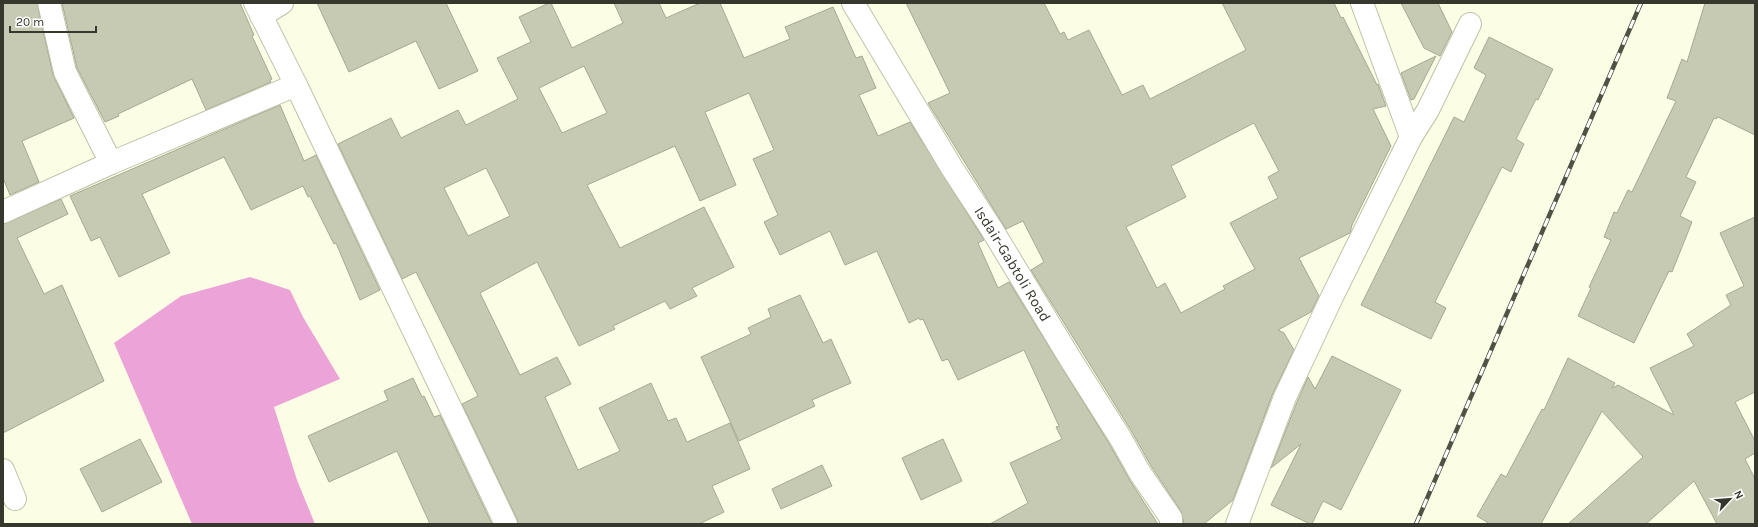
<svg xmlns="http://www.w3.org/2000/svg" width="1758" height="527" font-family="Karla,sans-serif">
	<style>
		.water { fill: #eba3d8 }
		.building { fill: #c7cab2; stroke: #a6a991; fill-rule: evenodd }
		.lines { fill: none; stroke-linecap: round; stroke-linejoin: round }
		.street-casing { stroke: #bfc1a9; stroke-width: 24 }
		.street { stroke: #fff; stroke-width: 22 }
		.rail-casing { stroke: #505246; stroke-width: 4.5 }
		.rail { stroke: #fff; stroke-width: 3; stroke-dasharray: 9; stroke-linecap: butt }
		.labels { text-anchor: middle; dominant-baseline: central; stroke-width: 3; stroke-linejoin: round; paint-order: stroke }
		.street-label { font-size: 15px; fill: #36372d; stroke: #fff }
	</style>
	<rect width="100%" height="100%" fill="#fbfee4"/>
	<!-- water -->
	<path class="water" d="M250,277L290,290L303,317L340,379L274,407L297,480L315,524H192L114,343L181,296Z"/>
	<!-- building -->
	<g class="building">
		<path d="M3,3H37L53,75L74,118L22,141L39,182L10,195L3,178Z"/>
		<path d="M62,3H240L254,35L252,36L272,79L270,80L271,82L206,110L192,79L118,114L119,116L105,122L77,68Z"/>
		<path d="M317,3H446L478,71L439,89L416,41L349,72Z"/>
		<path d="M549,3H551L572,48L623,23L614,3H659L666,18L700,3H720L744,58L790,39L785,27L833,7L856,58L862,56L876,88L859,95L878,136L910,122L984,240L978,243L998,288L1009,282L1110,445L1129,479L1158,524H990L1028,503L1010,463L1062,439L1056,427L1059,426L1024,350L958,380L948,359L942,361L923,319L920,320L919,318L909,323L877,251L845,265L830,231L780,255L764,222L778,215L753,159L774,150L749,93L705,112L736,185L700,201L675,146L587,185L620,248L704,207L734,267L692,288L697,296L670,309L665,301L613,326L615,329L579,346L537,262L480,293L520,375L557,357L571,384L545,397L578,470L620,451L599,408L651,383L668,421L676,418L687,442L730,423L750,469L712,486L724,512L699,524H518L517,519L462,404L478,396L416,272L402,279L338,144L391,118L401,138L458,110L466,125L518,99L497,58L531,42L519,17ZM584,66L607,113L562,133L539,88ZM486,168L510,216L468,236L444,188Z"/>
		<path d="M906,3H1044L1060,34L1064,32L1068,40L1089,30L1122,95L1143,85L1150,99L1246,50L1222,3H1334L1341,18L1343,17L1377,85L1378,84L1386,106L1373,109L1391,146L1352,225L1350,233L1299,258L1319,296L1311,312L1278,330L1284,333L1294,350L1273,393L1233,500L1204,524H1184L1181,511L1151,466L1132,432L1031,270L1044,262L1023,221L1006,229L928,103L950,93ZM1254,123L1279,171L1268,177L1278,198L1230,223L1255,269L1223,286L1225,289L1181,313L1165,283L1157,288L1126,227L1186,197L1171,166Z"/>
		<path d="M1401,3H1438L1452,32L1440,56L1424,48Z"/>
		<path d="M1705,3H1755V135L1718,117L1716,119L1714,118L1686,177L1696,182L1680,216L1692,222L1672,272L1669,271L1634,343L1578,316L1591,288L1589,287L1611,240L1604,237L1614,212L1617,213L1628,190L1632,192L1676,101L1667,98L1682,59L1687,62Z"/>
		<path d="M1489,37L1553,69L1538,100L1536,99L1516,139L1524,144L1511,172L1502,167L1435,302L1446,308L1431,339L1361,305L1454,117L1464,122L1486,75L1474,68Z"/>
		<path d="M1436,56L1414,99L1411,100L1401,73Z"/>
		<path d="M280,105L304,161L316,155L380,290L360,300L336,243L334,244L310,196L308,197L303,186L251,210L224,157L142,194L170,253L119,277L100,237L91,241L70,196Z"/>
		<path d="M61,199L68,214L17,238L44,294L62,285L104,381L3,433V224Z"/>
		<path d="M1755,217V392L1735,402L1755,441V453L1745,459L1755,479V524H1717L1694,481L1646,524H1568L1643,457L1602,411L1541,524H1490L1477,516L1501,474L1506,477L1542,409L1544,410L1568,358L1615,383L1612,388L1618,385L1674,415L1650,368L1694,346L1687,334L1731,305L1726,295L1744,286L1720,233Z"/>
		<path d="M800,295L823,343L831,339L851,383L812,400L815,406L739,441L701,357L751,334L748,328L771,317L768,309Z"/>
		<path d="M1332,356L1401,390L1341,510L1323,501L1312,524H1310L1271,505L1301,444L1271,468L1297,402L1308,377L1315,389Z"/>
		<path d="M413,378L422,397L424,396L434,417L440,415L492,524H430L397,451L329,482L308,436L388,400L384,391Z"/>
		<path d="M140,439L162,482L102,512L80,469Z"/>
		<path d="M943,439L962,481L921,500L902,458Z"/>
		<path d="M822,465L832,486L781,509L772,489Z"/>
	</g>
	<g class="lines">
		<defs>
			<g id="street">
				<path d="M49,3L65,72L111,163"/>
				<path id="s1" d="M853,3L952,168L991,228L1071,360L1121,439L1140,473L1171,518V524"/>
				<path d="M1362,3L1411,137"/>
				<path d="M261,16L282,3"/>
				<path d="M296,85L506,524"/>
				<path d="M3,212L111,163L296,85L255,3"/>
				<path d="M3,470L15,499"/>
				<path d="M1237,524L1285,397L1332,297L1411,137L1428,110L1470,24"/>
			</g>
		</defs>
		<!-- street casing -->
		<use href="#street" class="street-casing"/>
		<!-- street -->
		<use href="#street" class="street"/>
		<defs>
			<path id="rail" d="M1416,524L1641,3"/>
		</defs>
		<!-- rail casing -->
		<use href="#rail" class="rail-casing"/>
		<!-- rail -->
		<use href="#rail" class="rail"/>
	</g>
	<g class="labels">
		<!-- street labels -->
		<g class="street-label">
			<text stroke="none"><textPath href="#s1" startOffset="306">Isdair-Gabtoli Road</textPath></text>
		</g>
	</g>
	<!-- border -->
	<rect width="1758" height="527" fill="none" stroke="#36372d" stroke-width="8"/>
	<!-- north arrow -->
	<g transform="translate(1730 499) rotate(64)" stroke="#ffffff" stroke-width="3" paint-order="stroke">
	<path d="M0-3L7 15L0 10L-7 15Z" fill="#36372d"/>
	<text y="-6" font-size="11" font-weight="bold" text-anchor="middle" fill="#36372d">N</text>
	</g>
	<!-- scale -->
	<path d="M10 26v6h86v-6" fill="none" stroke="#36372d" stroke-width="2"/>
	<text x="16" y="26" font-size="12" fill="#36372d" stroke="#ffffff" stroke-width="3" paint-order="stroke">20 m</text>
</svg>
